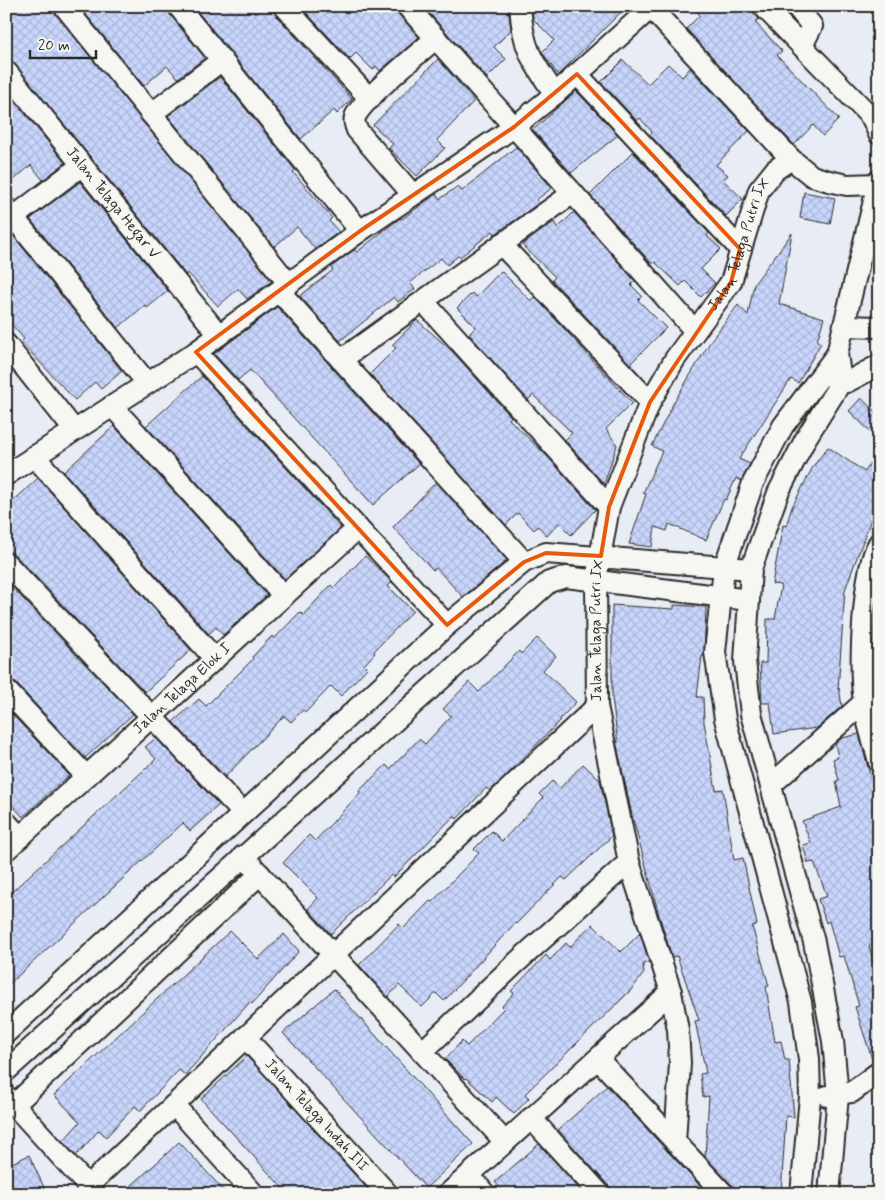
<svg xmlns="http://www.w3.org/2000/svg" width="885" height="1200" font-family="Mynerve,sans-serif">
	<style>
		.building { fill: url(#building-cross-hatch); stroke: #2b2b2b }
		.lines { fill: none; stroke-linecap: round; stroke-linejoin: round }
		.street-casing { stroke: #2b2b2b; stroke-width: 24 }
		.street { stroke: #f6f6f2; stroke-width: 20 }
		.marked { fill: none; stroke: #e8590c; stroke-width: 4; stroke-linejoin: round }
		.labels { text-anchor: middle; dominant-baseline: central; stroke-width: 4; stroke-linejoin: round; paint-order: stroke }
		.street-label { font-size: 15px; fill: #2b2b2b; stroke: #f6f6f2 }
	</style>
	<defs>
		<pattern id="building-cross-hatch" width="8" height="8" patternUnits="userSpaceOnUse" patternTransform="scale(1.25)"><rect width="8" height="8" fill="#c8d5fc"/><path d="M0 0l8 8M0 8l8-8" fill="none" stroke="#acb7d8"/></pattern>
	</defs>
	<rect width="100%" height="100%" fill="#e8ecf5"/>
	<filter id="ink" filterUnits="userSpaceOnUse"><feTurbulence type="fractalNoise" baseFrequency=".02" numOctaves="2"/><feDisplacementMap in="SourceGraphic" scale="10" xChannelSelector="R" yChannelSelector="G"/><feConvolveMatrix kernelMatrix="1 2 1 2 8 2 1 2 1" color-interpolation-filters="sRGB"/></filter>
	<g filter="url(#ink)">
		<!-- building -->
		<g class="building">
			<path d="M6,6H52L55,13L272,281L247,299L238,289L218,306L188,273L186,275L15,64L6,59Z"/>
			<path d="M79,6H166L169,13L205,58L178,78L167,66L144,86Z"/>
			<path d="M193,6H272L275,14L352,99L337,114L334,110L301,139Z"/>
			<path d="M300,6H395L398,14L419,37L380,71L376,66L373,70L356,53L350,59Z"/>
			<path d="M423,6H508L511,30L494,47L506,59L487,78Z"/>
			<path d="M532,6H627L558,75L542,52L554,40L533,19Z"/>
			<path d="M691,6H748L759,19L755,22L782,51L777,55L839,119L823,136L813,125L794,145L686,29L700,15Z"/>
			<path d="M438,59L474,101L437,140L445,148L417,176L389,148L393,144L373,125Z"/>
			<path d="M623,60L648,84L668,64L682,77L690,68L749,131L716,165L728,175L723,180L743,199L726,216L650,135L652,132L640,118L637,121L601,82Z"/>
			<path d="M220,77L295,170L293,172L332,218L329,221L339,232L315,249L297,227L274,247L168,116Z"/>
			<path d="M6,90L65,163L43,180L31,165L6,187Z"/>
			<path d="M576,91L618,135L571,173L533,130Z"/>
			<path d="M516,147L552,188L536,200L539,203L497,233L495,234L493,231L460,257L458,256L447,265L441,258L410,283L415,289L398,302L394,297L340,341L300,296L333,270L331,267L354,250L357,252L400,218L402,219L436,194L440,199L458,186L462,191Z"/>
			<path d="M633,152L709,233L707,236L721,249L701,269L715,283L701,297L685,281L680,286L655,262L652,264L590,195Z"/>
			<path d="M80,182L168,291L147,308L145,305L118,328L30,219Z"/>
			<path d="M804,192L835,198L830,224L800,218Z"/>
			<path d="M574,212L635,281L631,285L642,296L638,300L666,328L630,364L552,280L555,277L522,245L554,222L558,228Z"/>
			<path d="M11,233L122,371L101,389L95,382L75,400L21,342L24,339L6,318V237Z"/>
			<path d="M792,233L779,304L824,318L817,341L821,343L798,383L791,379L739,459L750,464L741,481L736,478L726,500L724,499L706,540L669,524L667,531L655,527L652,547L629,544L646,494L643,493L662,451L652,446L674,402L712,339L738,305L748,315L754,284Z"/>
			<path d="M501,271L531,301L535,297L632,403L606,429L617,445L604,484L565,440L572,433L533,395L528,400L469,334L476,327L457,308L472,293L476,297Z"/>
			<path d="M277,307L419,464L373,505L250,370L238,380L214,354Z"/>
			<path d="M417,320L452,351L511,417L509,419L513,423L548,457L595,510L571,535L559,523L547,536L538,526L534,530L518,513L506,525L370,374L396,348L392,345Z"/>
			<path d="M202,376L341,528L285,579L146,426Z"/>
			<path d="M861,398L879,415V440L849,411Z"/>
			<path d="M114,426L267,595L223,635L216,627L209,634L64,472Z"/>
			<path d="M828,447L865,472L879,447V506L870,522L845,590L838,690L839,688L842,706L817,728L774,734L770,703H762L760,663H766L767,619H775L781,585L772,584L783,525L786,526L792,507L814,465Z"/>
			<path d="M38,478L191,650L145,692L15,555L6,551V508Z"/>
			<path d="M436,482L507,560L463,597L436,568L433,570L393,527Z"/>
			<path d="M365,556L392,582L388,586L413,611L374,651L375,653L364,665L367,668L341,696L331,686L306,712L303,710L291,722L284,716L225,777L173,722L199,699L206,706L253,659L252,657L272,636L274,639L300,612L303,615L331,585L334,588Z"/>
			<path d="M6,581L133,714L85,758L15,682L6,678Z"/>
			<path d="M612,605L674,609V605L706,607L704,656H702L697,697H703L704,722L716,790L723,789L734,860L743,858L757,925L752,926L769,986L766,987L775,1042L781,1041L785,1060H789L794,1117L786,1116L781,1194H736L733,1186L705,1157L709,1096L703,1097L700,1074L706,1073L695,1021L699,1020L677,956L672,957L659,915L632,815L616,741L618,743L612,698Z"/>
			<path d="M537,638L556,656L543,670L576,702L560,719L561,720L503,779L490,791L486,788L457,819L454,816L394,877L391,875L331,934L308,909L318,898L283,863L309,835L315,841L360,793L359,791L386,765L390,769L419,739L425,744L451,716L443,709L469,682L479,692L519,651L521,654Z"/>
			<path d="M6,708L69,775L23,817L6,798Z"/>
			<path d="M859,734L879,809V943L869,945L879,986V1060L873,1062L855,1007L859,1006L844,956L839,957L829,921L826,923L818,899L827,896L814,862L808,863L803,845L811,843L802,821L841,807L836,781L839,780L833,759L838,757L835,744L842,738Z"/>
			<path d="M156,738L219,805L190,831L183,823L6,987V897L156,759L145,747Z"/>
			<path d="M583,764L600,780L612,836L566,880L562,877L516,924L515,923L444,1001L436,993L422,1007L399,985L388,997L359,965L399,924L403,929L430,901L432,902L479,853L474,849L492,831L502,841L543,798L539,794L552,781L560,788Z"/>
			<path d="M592,924L621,952L640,933L649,962L643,964L644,973L632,989L525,1094L529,1098L514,1114L496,1097L492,1102L466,1078L465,1079L445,1059L462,1041L467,1046L504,1008L502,1006L514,993L511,991L546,955L550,960L566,943L570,947Z"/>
			<path d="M230,931L258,959L284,934L299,951L252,1004L250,1002L185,1075L179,1070L140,1111L135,1106L106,1137L99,1130L76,1156L63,1141L80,1122L54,1095Z"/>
			<path d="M334,989L473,1144L426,1188L283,1033Z"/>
			<path d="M247,1056L372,1194H288L201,1099Z"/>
			<path d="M607,1086L668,1152L708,1194H612L609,1186L558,1130Z"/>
			<path d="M179,1142L227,1194H122L163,1157Z"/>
			<path d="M539,1144L584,1194H506L495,1182Z"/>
			<path d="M29,1155L47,1194H6V1166Z"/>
		</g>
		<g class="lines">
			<defs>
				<g id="street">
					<path d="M64,6L289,284"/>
					<path d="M178,6L360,231"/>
					<path d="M284,6L370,99"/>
					<path d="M407,6L695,331"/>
					<path d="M520,6C523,48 531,60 555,94"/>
					<path d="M763,6L872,118L879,134"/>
					<path d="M796,6L812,26L802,46"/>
					<path d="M651,8L791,159L812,176L829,181L847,185L878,184"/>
					<path id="s1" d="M6,71L219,335"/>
					<path d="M577,74L740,249"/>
					<path d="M151,114L222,60"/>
					<path d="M413,195L357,130C355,125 353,120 356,115C367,95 416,56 436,38"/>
					<path d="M6,208L147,383"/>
					<path d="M6,223L82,165"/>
					<path d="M501,244L650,402"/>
					<path d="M279,291L524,562"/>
					<path d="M423,301L609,507"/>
					<path d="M845,326L879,327"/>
					<path d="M6,344L74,430"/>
					<path d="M196,352L447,625"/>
					<path d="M341,360L573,193"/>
					<path d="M829,375L841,382H847L879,365"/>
					<path d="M112,406L284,596"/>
					<path d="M34,456L215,659"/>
					<path d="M6,475L196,352L360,231L514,127L555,94L653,6"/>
					<path d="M879,543C862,570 859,670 864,702C866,722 874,742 879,762"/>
					<path d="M6,563L243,813"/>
					<path d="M6,690L86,776"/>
					<path d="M771,785L879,689"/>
					<path d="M6,822L20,837"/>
					<path id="s2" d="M6,850L358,528"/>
					<path d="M243,856L505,1142"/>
					<path d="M6,1033L447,625L524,562L546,553L751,569"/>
					<path id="s3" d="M245,1037L388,1194"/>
					<path d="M422,1052L517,962L629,862"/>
					<path d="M598,1059L724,1194"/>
					<path d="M6,1071L549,582L566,577L749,600"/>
					<path d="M6,1096L95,1194"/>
					<path d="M827,1096L852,1092L879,1072"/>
					<path d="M14,1105L260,874"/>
					<path d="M174,1105L254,1194"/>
					<path d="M531,1118L600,1194"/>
					<path id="s4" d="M675,1142L680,1063L678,1030L671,992L629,862L597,706L596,580L609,507L650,402L675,359L731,282L759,190L775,170L791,159"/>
					<path d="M469,1175L485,1194"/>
					<path d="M88,1186L597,706"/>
					<path d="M448,1194L671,992"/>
					<path d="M801,1194L810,1097L809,1059L801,1002L725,719L715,652L724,568L753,483L783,426L837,354L879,180"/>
					<path d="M829,1194L838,1096L833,1041L814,942L751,714L745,661L751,569L778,493L806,438L841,382L837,354"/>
				</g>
			</defs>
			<!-- street casing -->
			<use href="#street" class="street-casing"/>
			<!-- street -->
			<use href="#street" class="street"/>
		</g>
	</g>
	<!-- marked area -->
	<path class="marked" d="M577,74L740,249L731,282L650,402L609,507L601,556L546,553L524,562L447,625L196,352L360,231L514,127Z"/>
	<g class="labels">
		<!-- street labels -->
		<g class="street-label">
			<text stroke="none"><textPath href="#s1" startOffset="170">Jalan Telaga Hegar V</textPath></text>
			<text stroke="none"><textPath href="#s4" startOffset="942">Jalan Telaga Putri IX</textPath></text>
			<text stroke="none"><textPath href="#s4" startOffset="522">Jalan Telaga Putri IX</textPath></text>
			<text stroke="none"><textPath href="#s2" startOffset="239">Jalan Telaga Elok I</textPath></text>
			<text stroke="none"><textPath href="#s3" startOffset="106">Jalan Telaga Indah III</textPath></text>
		</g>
	</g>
	<!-- margin -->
	<rect width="885" height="1200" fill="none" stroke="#f6f6f2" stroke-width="25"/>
	<rect x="12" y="12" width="860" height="1175" fill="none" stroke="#2b2b2b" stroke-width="2" filter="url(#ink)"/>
	<!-- scale -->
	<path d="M30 50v8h66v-8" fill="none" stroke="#2b2b2b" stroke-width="2.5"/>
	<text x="38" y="50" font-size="15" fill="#2b2b2b" stroke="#f6f6f2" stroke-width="4" paint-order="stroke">20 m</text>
</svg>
